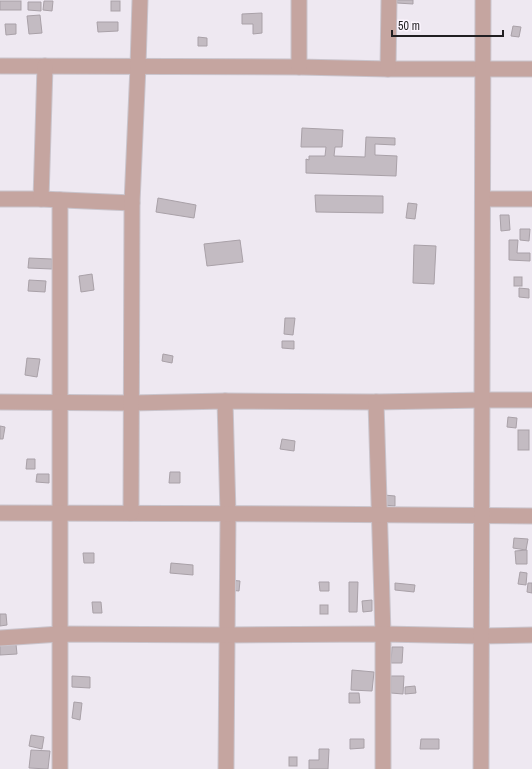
<svg xmlns="http://www.w3.org/2000/svg" width="532" height="769" font-family="'Archivo Narrow',sans-serif">
	<style>
		.building { fill: #c3bbc2; stroke: #a9a1a8 }
		.lines { fill: none; stroke-linecap: round; stroke-linejoin: round }
		.minor-casing { stroke: #c9c4cc; stroke-width: 17 }
		.minor { stroke: #c5a5a0; stroke-width: 15 }
	</style>
	<rect width="100%" height="100%" fill="#eee8f1"/>
	<!-- building -->
	<g class="building">
		<path d="M397,0H413V4L397,3Z"/>
		<rect x="0" y="1" width="21" height="9"/>
		<path d="M44,1H53L52,11L43,10Z"/>
		<rect x="111" y="1" width="9" height="10"/>
		<path d="M28,2H41V11L28,10Z"/>
		<path d="M262,13V33L253,34V24H242V14Z"/>
		<path d="M40,15L42,33L29,34L27,16Z"/>
		<path d="M97,22H118V31L98,32Z"/>
		<path d="M5,24H16V34L6,35Z"/>
		<path d="M513,26L521,27L519,37L511,36Z"/>
		<path d="M198,37L207,38V46H198Z"/>
		<path d="M302,128L343,130L342,147H335L334,156L365,157L366,137L395,138V145L375,144V155L397,156L396,176L306,173V159L309,160V156H325L326,147H301Z"/>
		<path d="M315,195L383,196V213L316,212Z"/>
		<path d="M158,198L196,205L194,218L156,212Z"/>
		<path d="M408,203L417,204L415,219L406,218Z"/>
		<path d="M500,215H509L510,230L501,231Z"/>
		<path d="M520,229H530L529,241L520,240Z"/>
		<path d="M240,240L243,262L207,266L204,244Z"/>
		<path d="M509,240H518L517,253H530V261L509,260Z"/>
		<path d="M414,245L436,246L434,284L413,283Z"/>
		<path d="M29,258L52,259V269L28,268Z"/>
		<path d="M92,274L94,290L81,292L79,276Z"/>
		<rect x="514" y="277" width="8" height="9"/>
		<path d="M29,280L46,281L45,292L28,291Z"/>
		<path d="M519,288L529,289V298L519,297Z"/>
		<path d="M285,318H295L293,335L284,334Z"/>
		<path d="M282,341H294V349L282,348Z"/>
		<path d="M163,354L173,356L172,363L162,361Z"/>
		<path d="M27,358L40,359L37,377L25,375Z"/>
		<path d="M508,417L517,418L516,428L507,427Z"/>
		<path d="M0,426L5,427L3,439H0Z"/>
		<rect x="518" y="430" width="11" height="20"/>
		<path d="M282,439L295,441L294,451L280,449Z"/>
		<path d="M27,459H35V469H26Z"/>
		<path d="M170,472H180V483H169Z"/>
		<path d="M37,474H49V483L36,482Z"/>
		<path d="M384,495L395,496V506L384,505Z"/>
		<path d="M514,538L528,539L526,550L513,548Z"/>
		<path d="M527,550V564H516L515,551Z"/>
		<path d="M83,553H94V563H84Z"/>
		<path d="M171,563L193,565V575L170,573Z"/>
		<path d="M520,572L527,573L526,585L518,584Z"/>
		<path d="M230,580L240,581L239,591L229,590Z"/>
		<path d="M319,582H329V591H320Z"/>
		<path d="M349,582H358L357,612H349Z"/>
		<path d="M395,583L415,585L414,592L395,590Z"/>
		<path d="M528,583H532V593L527,592Z"/>
		<path d="M372,600V611L363,612L362,601Z"/>
		<path d="M92,602H101L102,613H93Z"/>
		<rect x="320" y="605" width="8" height="9"/>
		<path d="M0,614H6L7,625L0,626Z"/>
		<path d="M16,644L17,654L0,655V645Z"/>
		<path d="M392,647H403L402,663H391Z"/>
		<path d="M352,670L374,672L372,691L351,690Z"/>
		<path d="M72,676L90,677V688L72,687Z"/>
		<path d="M391,676H404L403,694L391,693Z"/>
		<path d="M415,686L416,693L405,694V687Z"/>
		<path d="M349,693H359L360,703H349Z"/>
		<path d="M74,702L82,703L80,720L72,718Z"/>
		<path d="M31,735L44,737L42,749L29,746Z"/>
		<path d="M350,739H364V748L350,749Z"/>
		<path d="M421,739H439V749H420Z"/>
		<path d="M319,749H329L328,769H309V760H319Z"/>
		<path d="M31,750L50,751L48,769L29,768Z"/>
		<rect x="289" y="757" width="8" height="9"/>
	</g>
	<g class="lines">
		<defs>
			<g id="minor">
				<path d="M0,66L299,67L388,69H532"/>
				<path d="M299,67V0"/>
				<path d="M388,69L389,0"/>
				<path d="M0,199H41L132,203"/>
				<path d="M41,199L45,66"/>
				<path d="M483,199H532"/>
				<path d="M60,200V769"/>
				<path d="M225,401L228,514L226,769"/>
				<path d="M0,402L132,403L225,401L376,402L482,400H532"/>
				<path d="M376,402L383,634V769"/>
				<path d="M0,513L297,514L532,516"/>
				<path d="M131,513L132,203L138,66L140,0"/>
				<path d="M0,638L60,634L227,635L383,634L481,636L532,635"/>
				<path d="M481,769L483,0"/>
			</g>
		</defs>
		<!-- minor casing -->
		<use href="#minor" class="minor-casing"/>
		<!-- minor -->
		<use href="#minor" class="minor"/>
	</g>
	<!-- scale -->
	<path d="M392 30v6h111v-6" fill="none" stroke="#211f22" stroke-width="2"/>
	<text x="398" y="30" font-size="12" fill="#211f22" stroke="#fcf5fe" stroke-width="3" paint-order="stroke">50 m</text>
</svg>
